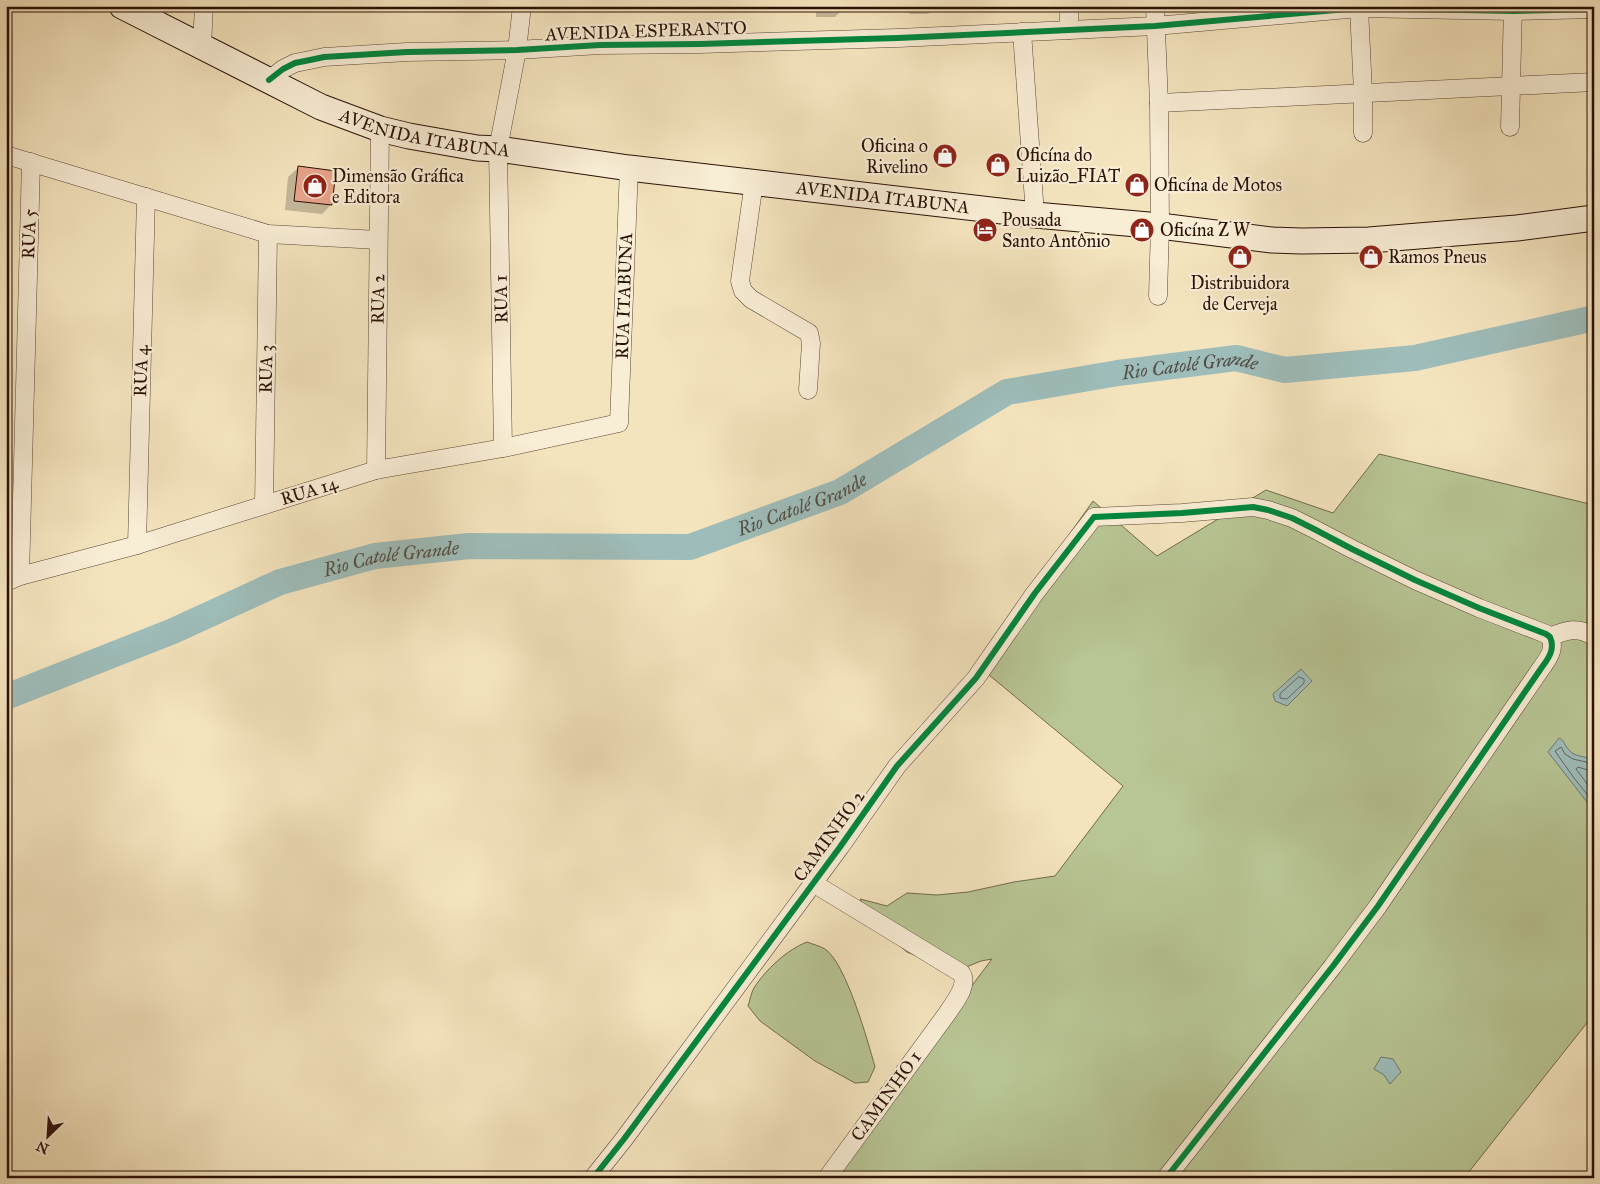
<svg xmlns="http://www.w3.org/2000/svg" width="1600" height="1184" font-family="'IM FELL Great Primer',serif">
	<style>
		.green { fill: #b8c594; stroke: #726a4d }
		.water { fill: #9ebdba; stroke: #707872 }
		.shadow { fill: #0003 }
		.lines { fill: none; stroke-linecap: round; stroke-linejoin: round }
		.shore { stroke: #646660; stroke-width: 1 }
		.river { stroke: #9ebdba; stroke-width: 26 }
		.building { fill: #e8a28b; stroke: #2b1006 }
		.street-casing { stroke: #5d4534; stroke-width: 19 }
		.secondary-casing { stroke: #2b1006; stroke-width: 27 }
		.street { stroke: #f8edd5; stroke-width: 18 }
		.secondary { stroke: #f8edd5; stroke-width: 25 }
		.cycleway-casing { stroke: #f8edd5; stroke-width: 9 }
		.cycleway { stroke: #00873e; stroke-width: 6 }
		.labels { text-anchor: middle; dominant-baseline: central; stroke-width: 4.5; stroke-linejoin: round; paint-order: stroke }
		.street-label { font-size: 18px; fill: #2b1006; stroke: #f8edd5 }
		.poi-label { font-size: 18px; fill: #2b1006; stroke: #f8edd5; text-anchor: start }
		.water-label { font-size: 19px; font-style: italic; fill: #534d45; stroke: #f8edd5 }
	</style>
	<rect width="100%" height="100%" fill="#f4e4be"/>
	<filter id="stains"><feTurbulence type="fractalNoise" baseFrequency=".004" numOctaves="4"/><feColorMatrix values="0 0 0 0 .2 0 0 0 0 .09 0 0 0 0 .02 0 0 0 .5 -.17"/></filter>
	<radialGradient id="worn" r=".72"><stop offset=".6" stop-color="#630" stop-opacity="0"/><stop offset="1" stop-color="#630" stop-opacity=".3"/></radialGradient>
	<!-- green -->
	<g class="green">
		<path d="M1379,454L1594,505V1014L1464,1178H827L992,959L981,961L954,972L907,952L877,927L860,899L887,906L907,893L937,895L968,892L1014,882L1055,876L1123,786L977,665L1093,501L1157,556L1266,490L1333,513Z"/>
		<path d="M807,942C812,944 820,946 825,949C846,963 868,1042 875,1067L868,1082L855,1083L815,1061L760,1021L748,1006C750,1000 751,993 754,988C765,970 788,949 807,942Z"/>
	</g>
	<!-- water -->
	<g class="water">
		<path d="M1301,669L1312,681L1287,706L1275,701L1273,694Z"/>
		<path d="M1559,738C1565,741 1564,745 1569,750C1576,759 1585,753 1594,763V811L1548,752Z"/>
		<path d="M1381,1057L1393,1059L1401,1072L1390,1084L1384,1075L1374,1069Z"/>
	</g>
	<!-- shadow -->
	<g class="shadow">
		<path d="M816,6H871L845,7L835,17H816Z"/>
		<path d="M909,6H936L928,14H909Z"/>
		<path d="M298,168L331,205L322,214L285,210L288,177Z"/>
	</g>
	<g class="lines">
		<!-- shore -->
		<g class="shore">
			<path d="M1299,677L1304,679V683L1287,699L1280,698V694Z"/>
			<path d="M1594,766L1590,765L1586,762L1573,759L1565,754L1561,747L1555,751L1574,778L1594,803"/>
			<path d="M1594,772L1578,767L1576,769L1594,793"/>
		</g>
		<!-- river -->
		<path class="river" id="s1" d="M6,697L173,631L280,582L375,556L469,546L690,547L840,492L1007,392L1118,373L1236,358L1285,370L1415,358L1590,319L1594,321"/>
	</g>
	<!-- building -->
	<path class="building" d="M298,166L336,171L332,205L294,201Z"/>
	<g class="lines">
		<defs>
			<g id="street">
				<path d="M1155,6L1159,103L1160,226L1158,296"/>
				<path d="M1359,8L1363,92V133"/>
				<path d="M1069,30V6"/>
				<path d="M1022,32L1035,215"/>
				<path d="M202,46L204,6"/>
				<path d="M269,80L283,69L295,63L310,60L324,57L407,52L517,50L600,45L700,44L898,38L1069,30L1155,26L1359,8L1513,11L1594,9"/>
				<path d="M1159,103L1594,82"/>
				<path d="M1510,127L1513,6"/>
				<path d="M6,155L268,234L378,240"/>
				<path d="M754,182L740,281L743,291L751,299L809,333L811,343L808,390"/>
				<path d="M503,448L498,149L517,50L522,6"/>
				<path d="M376,470L380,129"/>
				<path d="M264,505L268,234"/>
				<path d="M137,545L146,197"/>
				<path d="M20,576L31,162"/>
				<path d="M6,582L20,576L137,545L376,470L503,448L619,423L629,168"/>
				<path d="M1550,637C1566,630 1579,626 1594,637"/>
				<path d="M813,883L961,973C970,985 953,1004 946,1015L827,1178"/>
				<path d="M593,1178L624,1139L840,847L897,766L976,678L1035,593L1094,517L1182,513L1253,507L1268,510L1292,518L1314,529L1352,549L1415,580L1479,608L1546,634L1550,637C1556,650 1547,660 1540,670L1378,906L1333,966L1166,1178"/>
			</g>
			<g id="secondary">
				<path id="s2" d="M122,6L321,107L380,129L409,136L477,148L498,149L629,168L1035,215L1160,226L1272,240L1301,241L1369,240L1517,228L1594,218"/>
			</g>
		</defs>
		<!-- street casing -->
		<use href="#street" class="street-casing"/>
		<!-- secondary casing -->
		<use href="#secondary" class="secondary-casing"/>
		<!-- street -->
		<use href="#street" class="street"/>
		<!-- secondary -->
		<use href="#secondary" class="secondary"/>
		<defs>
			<g id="cycleway">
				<path d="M269,80L283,69L295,63L310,60L324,57L407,52L517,50L600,45L700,44L898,38L1069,30L1155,26L1359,8L1513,11L1594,9"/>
				<path d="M593,1178L624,1139L840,847L897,766L976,678L1035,593L1094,517L1182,513L1253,507L1268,510L1292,518L1314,529L1352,549L1415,580L1479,608L1546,634L1550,637C1556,650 1547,660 1540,670L1378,906L1333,966L1166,1178"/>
			</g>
		</defs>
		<!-- cycleway casing -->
		<use href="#cycleway" class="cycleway-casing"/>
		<!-- cycleway -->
		<use href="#cycleway" class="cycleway"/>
	</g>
	<!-- icons -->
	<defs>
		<symbol id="shop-disc" viewBox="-11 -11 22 22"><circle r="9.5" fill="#8f2418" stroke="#f8edd5"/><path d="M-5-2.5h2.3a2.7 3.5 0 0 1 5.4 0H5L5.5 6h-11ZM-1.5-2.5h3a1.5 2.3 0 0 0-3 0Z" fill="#fff"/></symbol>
		<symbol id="hotel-disc" viewBox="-11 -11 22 22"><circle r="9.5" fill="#8f2418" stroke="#f8edd5"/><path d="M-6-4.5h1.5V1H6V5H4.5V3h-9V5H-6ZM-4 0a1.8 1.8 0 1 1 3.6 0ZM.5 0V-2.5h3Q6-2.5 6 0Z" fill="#fff"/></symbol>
	</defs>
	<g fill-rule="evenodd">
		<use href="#shop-disc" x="931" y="142" width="28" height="28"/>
		<use href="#shop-disc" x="984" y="151" width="28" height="28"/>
		<use href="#shop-disc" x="1123" y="171" width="28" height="28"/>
		<use href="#shop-disc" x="301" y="172" width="28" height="28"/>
		<use href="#hotel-disc" x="971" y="216" width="28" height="28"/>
		<use href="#shop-disc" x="1128" y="216" width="28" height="28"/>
		<use href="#shop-disc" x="1226" y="243" width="28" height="28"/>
		<use href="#shop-disc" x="1357" y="243" width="28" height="28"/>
	</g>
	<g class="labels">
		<!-- street labels -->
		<g class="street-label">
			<text transform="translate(646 31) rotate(-2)">AVENIDA ESPERANTO</text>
			<text stroke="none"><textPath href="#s2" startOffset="331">AVENIDA ITABUNA</textPath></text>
			<text stroke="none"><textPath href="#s2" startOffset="794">AVENIDA ITABUNA</textPath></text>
			<text transform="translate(29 234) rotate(-88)">RUA 5</text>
			<text transform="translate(624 296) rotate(-88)">RUA ITABUNA</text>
			<text transform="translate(378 299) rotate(-89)">RUA 2</text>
			<text transform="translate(501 299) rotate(-91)">RUA 1</text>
			<text transform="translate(266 369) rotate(-89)">RUA 3</text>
			<text transform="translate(141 371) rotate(-88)">RUA 4</text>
			<text transform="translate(309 491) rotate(-17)">RUA 14</text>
			<text transform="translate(829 836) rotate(-54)">CAMINHO 2</text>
			<text transform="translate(886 1096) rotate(-54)">CAMINHO 1</text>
		</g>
		<!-- poi labels -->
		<g class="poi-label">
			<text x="928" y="146" text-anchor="end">Oficina o<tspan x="928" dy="21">Rivelino</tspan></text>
			<text x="1016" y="155">Oficína do<tspan x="1016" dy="21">Luizão_FIAT</tspan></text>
			<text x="332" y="176">Dimensão Gráfica<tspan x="332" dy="21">e Editora</tspan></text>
			<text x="1154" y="185">Oficína de Motos</text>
			<text x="1002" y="220">Pousada<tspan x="1002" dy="21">Santo Antônio</tspan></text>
			<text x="1160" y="230">Oficína Z W</text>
			<text x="1388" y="257">Ramos Pneus</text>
			<text x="1240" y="283" text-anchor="middle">Distribuidora<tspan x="1240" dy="21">de Cerveja</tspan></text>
		</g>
		<!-- water labels -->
		<g class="water-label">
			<text stroke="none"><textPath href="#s1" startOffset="1251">Rio Catolé Grande</textPath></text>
			<text stroke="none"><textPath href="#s1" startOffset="831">Rio Catolé Grande</textPath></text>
			<text stroke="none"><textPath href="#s1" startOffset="411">Rio Catolé Grande</textPath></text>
		</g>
	</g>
	<!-- margin -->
	<rect width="1600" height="1184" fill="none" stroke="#f4e4be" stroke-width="25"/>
	<rect x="8" y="8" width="1585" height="1169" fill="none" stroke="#2b1006" stroke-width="2.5"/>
	<rect x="12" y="12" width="1575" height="1159" fill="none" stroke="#2b1006"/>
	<!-- north arrow -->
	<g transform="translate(48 1136) rotate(205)" stroke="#f8edd5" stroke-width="4" paint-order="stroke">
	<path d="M0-4L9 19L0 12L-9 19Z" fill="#2b1006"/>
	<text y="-8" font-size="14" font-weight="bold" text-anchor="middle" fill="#2b1006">N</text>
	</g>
	<rect width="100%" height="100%" filter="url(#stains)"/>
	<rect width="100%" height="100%" fill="url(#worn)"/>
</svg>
